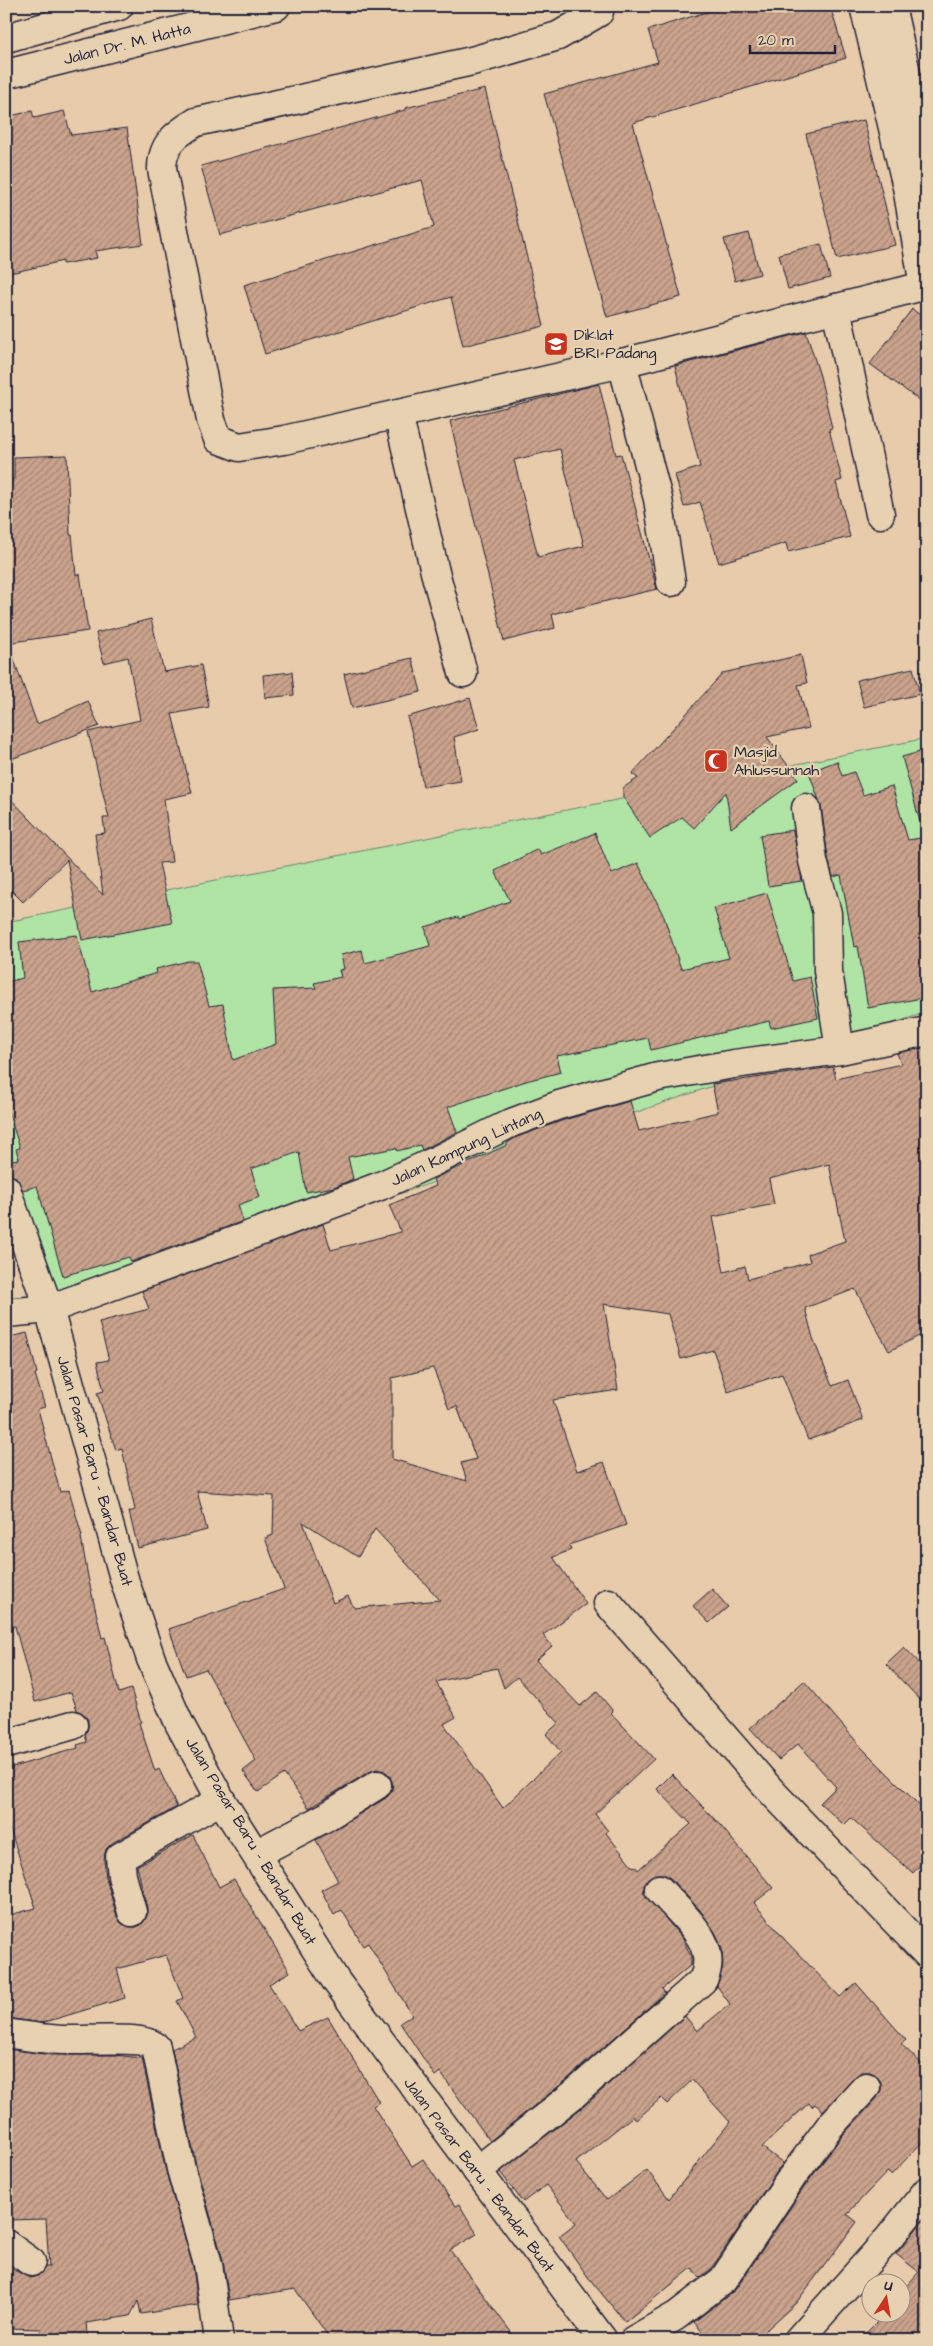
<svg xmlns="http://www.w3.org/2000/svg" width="933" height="2346" font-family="'Architects Daughter',sans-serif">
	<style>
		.park { fill: #b0e4a5; stroke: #698370 }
		.building { fill: url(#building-hatch); stroke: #22223b; fill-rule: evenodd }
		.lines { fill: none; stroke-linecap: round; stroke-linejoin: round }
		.minor-casing { stroke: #22223b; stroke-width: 31 }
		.major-casing { stroke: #22223b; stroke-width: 31 }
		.minor { stroke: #e7d1b1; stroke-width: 28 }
		.major { stroke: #e7d1b1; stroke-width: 28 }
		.labels { text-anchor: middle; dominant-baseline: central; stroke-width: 4.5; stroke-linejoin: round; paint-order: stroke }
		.street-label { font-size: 16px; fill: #22223b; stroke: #e7d1b1 }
		.poi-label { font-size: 16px; fill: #22223b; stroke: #e7d1b1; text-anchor: start }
	</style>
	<defs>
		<pattern id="building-hatch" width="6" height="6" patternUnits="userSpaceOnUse" patternTransform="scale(1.25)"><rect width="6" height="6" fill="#cba38c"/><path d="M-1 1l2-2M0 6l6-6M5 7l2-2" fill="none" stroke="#a48474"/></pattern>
	</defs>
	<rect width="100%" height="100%" fill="#e8cbaa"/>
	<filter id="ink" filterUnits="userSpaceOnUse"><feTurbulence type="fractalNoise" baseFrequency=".02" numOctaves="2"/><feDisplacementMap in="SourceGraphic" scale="10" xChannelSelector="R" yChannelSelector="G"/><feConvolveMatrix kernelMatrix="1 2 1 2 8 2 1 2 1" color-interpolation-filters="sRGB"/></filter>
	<g filter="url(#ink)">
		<!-- park -->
		<path class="park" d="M927,738V1012L40,1318L6,1221V922Z"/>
		<!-- building -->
		<g class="building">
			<path d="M726,6H830L846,58L633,123L681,297L607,317L544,94L658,62L648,30Z"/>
			<path d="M485,89L544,326L463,346L451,297L265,354L244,285L434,227L422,180L220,235L201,166L405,110V108Z"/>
			<path d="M32,111L34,118L64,111L71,135L127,128L143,244L95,251L97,258L63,264V261L6,274V117Z"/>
			<path d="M864,120L895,245L837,259L806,134Z"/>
			<path d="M749,233L760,274L735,281L724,239Z"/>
			<path d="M821,244L830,278L788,289L779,254Z"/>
			<path d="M912,309L927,320V406L870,364Z"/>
			<path d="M806,332L820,376L832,428L829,429L842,480L836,482L850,537L788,552L786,543L719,563L700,502L684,507L675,475L700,467L675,366Z"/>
			<path d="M599,384L616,455L621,454L657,589L552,614L555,628L504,641L450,421ZM560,449L584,546L538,557L514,460Z"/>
			<path d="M67,455L70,535H72L76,575L80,574L88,631L6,643V480L14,479V457Z"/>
			<path d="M151,619L164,672L201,665L209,707L172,714L192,793L164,799L172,862L159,863L172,923L82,940L67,860L23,902L6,885V794L103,895L95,834L105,833L103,818H109L88,732L140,720L128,657L104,663L96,633Z"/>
			<path d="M6,646H9L37,724L88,701L99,726L6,761Z"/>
			<path d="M801,655L807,683L798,685L809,728L767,737L798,779L731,828L726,792L694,828L682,817L650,838L623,797V788L638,778L632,774L723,673Z"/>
			<path d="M412,658L421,692L352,708L344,674Z"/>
			<path d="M913,668L920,694L864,707L857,680Z"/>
			<path d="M292,672L294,695L265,698L263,675Z"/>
			<path d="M470,698L479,729L454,737L461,781L423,787L416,747L407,717Z"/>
			<path d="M927,750V822H920L902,757Z"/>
			<path d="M837,761L842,776L854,772L863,795L892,786L908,840L927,837V997L868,1008L858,946L854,947L841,875L833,877L828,858L821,806L809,772Z"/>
			<path d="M793,830L802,881L768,886L760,835Z"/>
			<path d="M595,833L612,874L638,863L664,917L681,969L729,958L714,908L767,893L793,981L810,977L818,1018L771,1028L769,1021L651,1050L648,1038L557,1056L561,1072L526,1081L448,1107L457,1132L422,1150L420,1145L397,1151L396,1148L348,1157L353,1179L334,1187L306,1192L299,1152L251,1169L260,1197L238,1205L243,1221L131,1262L129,1257L63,1276L37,1186L23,1190L16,1177L6,1174V1161L19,1159L16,1149L20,1148L6,1105V982L23,978L19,942L77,935L92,992L157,973L156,969L188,961H197L209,1006L223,1004L233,1060L276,1044L273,990L316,988L314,983L341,977L339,970L344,969L341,955L362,950L365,963L430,946L425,927L458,917L459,919L510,901L495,871L538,849L541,855Z"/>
			<path d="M927,1047V1332L889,1351L855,1289L805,1308L813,1338L832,1386L848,1380L863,1420L808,1440L782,1374L728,1392L713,1350L681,1359L668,1314L604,1304L618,1390L553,1400L577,1471L604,1462L626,1525L569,1545L571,1550L553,1557L586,1604L543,1635L552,1646L536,1660L580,1706L597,1692L613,1711L611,1713L654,1759L595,1814L608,1831L606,1833L633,1867L635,1866L638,1870L691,1824L657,1789L672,1774L720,1825L773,1888L754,1903L785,1940L840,1997L856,1983L906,2040L901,2044L927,2069V2137L891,2175L887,2172L847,2214L857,2222L796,2303L755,2340H709L694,2322L736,2289L805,2186L842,2136L877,2098L881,2090V2082L876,2075L870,2072H861L823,2111L815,2104L812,2107L809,2103L762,2147L783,2163L711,2269L700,2278L692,2268L625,2322L588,2277L559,2236L576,2223L546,2185L523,2202L500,2172L584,2106L685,2016L697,2031L730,2004L717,1986L723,1966L722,1949L716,1934L700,1910L670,1878L664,1874H656L648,1878L644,1885V1893L683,1939L691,1957V1965L662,1989L665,1993L564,2082L490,2141L440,2072L435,2076L400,2023L412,2015L368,1943L363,1946L342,1910L334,1915L321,1890L338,1881L316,1840L386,1798L391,1793L393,1785L390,1776L385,1771L377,1769L369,1772L309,1808L284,1774L258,1792L243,1771L256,1761L206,1669L186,1676L169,1629L284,1589L265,1538L273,1535L274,1496L197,1491L207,1530L138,1548L129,1512L135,1510L122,1448L116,1450L97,1393L104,1391L97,1362L109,1360L99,1322L149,1309L142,1291L323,1224L331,1250L401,1232L389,1205L436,1186L433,1179L507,1145V1143L517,1137L564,1120L630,1101L639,1131L718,1112L712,1084L833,1067L836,1079L901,1064L897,1053ZM829,1164L845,1241L808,1254L810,1262L748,1279L745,1266L724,1272L713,1217L774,1204L769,1179ZM433,1368L449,1409L457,1406L476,1459L461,1463L467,1481L392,1459V1378ZM303,1522L358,1557L375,1529L440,1600L354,1608L348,1596L333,1603ZM497,1668L504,1688L517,1677L559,1723L546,1734L561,1752L503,1808L444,1724L456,1717L436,1682ZM692,2080L730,2122L669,2199L647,2170L607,2200L576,2162L633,2116L636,2120L661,2098L667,2104Z"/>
			<path d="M27,1333L37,1373L35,1374L45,1407L38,1409L60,1492L69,1490L82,1536L81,1537L88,1577L102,1638L105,1637L119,1693L131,1689L141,1722L139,1723L155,1771L159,1769L177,1807L112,1843L106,1849L104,1859L106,1878L117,1917L121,1923L129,1927H137L143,1923L147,1916V1908L137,1866L193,1835L219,1887L234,1879L290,1972L269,1984L298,2031L328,2017L379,2102L373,2106L412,2166L423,2159L455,2206L459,2204L477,2234L450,2250L517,2340H331L295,2289L229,2300L223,2260L196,2165L172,2049L196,2037L177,2001L183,1998L166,1955L117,1969L125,1998L42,2023L6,2018V1916L36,1908L6,1817V1769L78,1748L77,1745L87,1742L85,1735L88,1728V1720L84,1714L77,1710L71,1692L35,1702L15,1626L6,1627V1338Z"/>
			<path d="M712,1589L728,1607L709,1623L693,1606Z"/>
			<path d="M904,1647L927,1671V1707L886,1664Z"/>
			<path d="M804,1681L863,1749L927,1813V1857L913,1873L851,1818L844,1825L820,1803L836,1787L798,1744L779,1760L750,1728Z"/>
			<path d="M6,2049L51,2055H114L142,2058L166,2172L193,2267L198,2305L141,2314L138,2301L130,2316L86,2323L88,2340H35L42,2329L6,2328V2266L30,2278L38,2276L45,2267H49L46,2219L6,2220Z"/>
			<path d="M927,2216V2340H859L885,2314H900V2293L919,2272L896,2254Z"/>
		</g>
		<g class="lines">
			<defs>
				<g id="minor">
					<path d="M598,6L599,12L558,36L472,61L196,122C176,134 162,144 162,169L211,420L218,439L239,447L284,440L622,363L927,285"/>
					<path d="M864,6L907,187L924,286"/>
					<path d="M891,6L927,165"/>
					<path d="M836,308L880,514"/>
					<path d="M622,363L658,499L671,582"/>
					<path d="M398,414L435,572L463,673"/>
					<path d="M806,808L813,861L827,913L828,971L840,1050"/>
					<path d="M6,1189L49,1309L125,1582L151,1659L179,1723L221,1800L336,1981L603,2340"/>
					<path d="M6,1313L49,1309L245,1237L380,1186L433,1162L511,1123L559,1105L658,1077L734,1064L840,1050L927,1031"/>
					<path d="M608,1603L772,1792L927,1954"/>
					<path d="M6,1744L73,1725"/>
					<path d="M256,1854L326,1817L377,1785"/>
					<path d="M132,1912L122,1876L120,1857L221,1800"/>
					<path d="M6,2033C27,2036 47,2040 68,2040C86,2041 144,2035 156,2047L181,2169L208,2264L219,2340"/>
					<path d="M477,2171L574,2094L703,1980C721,1943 681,1915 659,1889"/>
					<path d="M6,2244L31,2262"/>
					<path d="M634,2340L676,2316L723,2280L792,2177L830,2126L866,2087"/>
					<path d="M798,2340L889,2238L927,2191"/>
				</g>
				<g id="major">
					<path d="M6,38L119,6"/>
					<path d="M6,74L276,6"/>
				</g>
			</defs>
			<!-- minor casing -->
			<use href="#minor" class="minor-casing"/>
			<!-- major casing -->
			<use href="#major" class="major-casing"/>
			<!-- minor -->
			<use href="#minor" class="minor"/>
			<!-- major -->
			<use href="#major" class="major"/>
		</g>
	</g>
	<!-- icons -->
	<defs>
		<symbol id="school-square" viewBox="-11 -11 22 22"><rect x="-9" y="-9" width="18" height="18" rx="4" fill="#c8321e" stroke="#e7d1b1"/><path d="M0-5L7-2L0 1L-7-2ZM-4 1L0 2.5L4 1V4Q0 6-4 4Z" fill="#fff"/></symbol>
		<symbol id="mosque-square" viewBox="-11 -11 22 22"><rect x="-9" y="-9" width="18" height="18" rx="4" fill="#c8321e" stroke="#e7d1b1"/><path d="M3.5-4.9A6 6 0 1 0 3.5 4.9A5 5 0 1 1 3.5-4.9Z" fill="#fff"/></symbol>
	</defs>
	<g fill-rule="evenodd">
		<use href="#school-square" x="542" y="330" width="28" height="28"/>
		<use href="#mosque-square" x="702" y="747" width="28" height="28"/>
	</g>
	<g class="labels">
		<!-- street labels -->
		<g class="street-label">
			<text transform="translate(127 44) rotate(-14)">Jalan Dr. M. Hatta</text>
			<text transform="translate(466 1147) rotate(-25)">Jalan Kampung Lintang</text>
			<text transform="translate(95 1471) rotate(74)">Jalan Pasar Baru - Bandar Buat</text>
			<text transform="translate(251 1841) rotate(59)">Jalan Pasar Baru - Bandar Buat</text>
			<text transform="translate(479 2175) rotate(53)">Jalan Pasar Baru - Bandar Buat</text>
		</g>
		<!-- poi labels -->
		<g class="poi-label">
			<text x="574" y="335">Diklat<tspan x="574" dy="18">BRI Padang</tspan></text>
			<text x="734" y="752">Masjid<tspan x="734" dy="18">Ahlussunnah</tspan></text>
		</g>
	</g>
	<!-- margin -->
	<rect width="933" height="2346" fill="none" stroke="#e7d1b1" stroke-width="25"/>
	<rect x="12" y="12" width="908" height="2321" fill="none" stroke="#22223b" stroke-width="2" filter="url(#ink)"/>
	<!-- north arrow -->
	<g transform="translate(886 2298) rotate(12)"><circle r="24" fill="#e7d1b1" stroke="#988b82"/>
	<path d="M0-4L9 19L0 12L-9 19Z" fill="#c8321e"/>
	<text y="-8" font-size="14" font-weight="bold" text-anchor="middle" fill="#22223b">U</text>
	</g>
	<!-- scale -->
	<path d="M750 45v8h85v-8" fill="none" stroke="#22223b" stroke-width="2.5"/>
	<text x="758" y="45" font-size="15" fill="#22223b" stroke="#e7d1b1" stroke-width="4" paint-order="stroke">20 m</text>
</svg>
